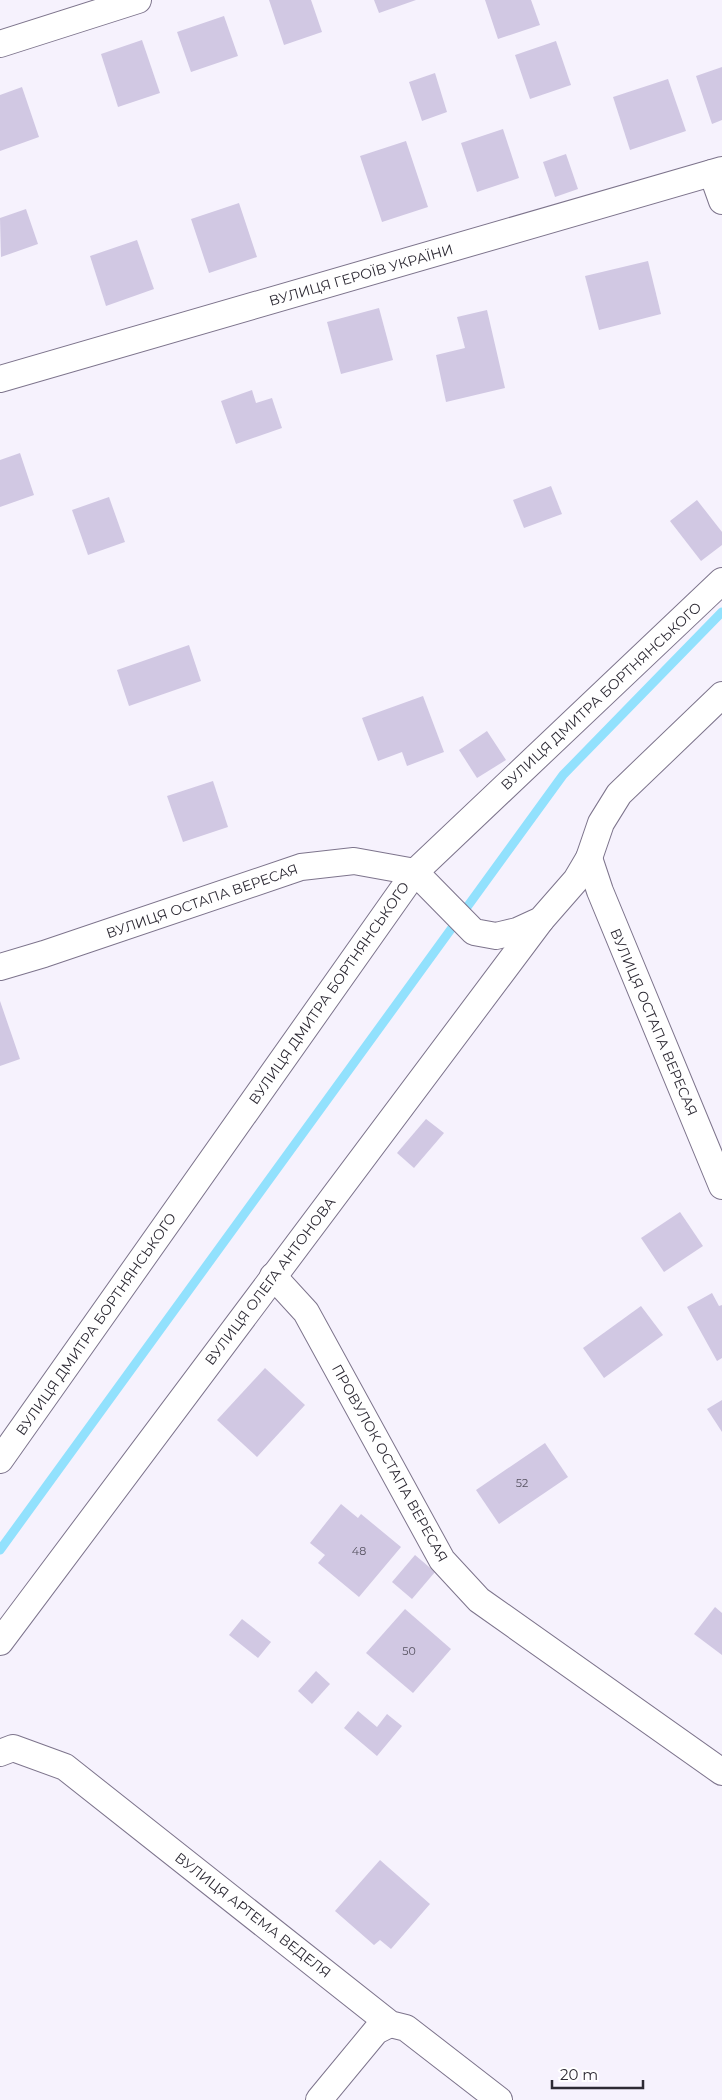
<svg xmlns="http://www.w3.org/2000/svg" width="722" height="2100" font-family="Montserrat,sans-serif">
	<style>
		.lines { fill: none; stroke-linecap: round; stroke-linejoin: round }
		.stream { stroke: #92e1fd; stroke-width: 9 }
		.building { fill: #d1c8e3 }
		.street-casing { stroke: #7d748c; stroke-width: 28 }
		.street { stroke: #fff; stroke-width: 26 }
		.labels { text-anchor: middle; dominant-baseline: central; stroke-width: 4; stroke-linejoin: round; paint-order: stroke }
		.number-label { font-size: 11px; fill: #565260 }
		.street-label { font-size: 14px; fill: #2d2a34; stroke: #fff }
	</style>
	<rect width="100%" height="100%" fill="#f6f2fd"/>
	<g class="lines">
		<!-- stream -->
		<path class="stream" d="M0,1550L563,775L722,612"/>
	</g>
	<!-- building -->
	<g class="building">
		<path d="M269,0H311L322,32L284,45Z"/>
		<path d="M374,0H416L379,13Z"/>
		<path d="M485,0H531L540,25L498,39Z"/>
		<path d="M224,16L238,56L191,72L177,32Z"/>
		<path d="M142,40L160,93L118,107L101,54Z"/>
		<path d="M556,41L571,85L530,99L515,55Z"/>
		<path d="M722,67V120L712,124L696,76Z"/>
		<path d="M435,73L447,112L422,121L409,82Z"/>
		<path d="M668,79L686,131L630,150L613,97Z"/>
		<path d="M22,87L39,137L0,151V95Z"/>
		<path d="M503,129L519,178L477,192L461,143Z"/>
		<path d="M406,141L428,207L382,222L360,156Z"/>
		<path d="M566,154L578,189L555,197L543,162Z"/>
		<path d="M239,203L257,257L209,273L191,219Z"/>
		<path d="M26,209L38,244L1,257L0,218Z"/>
		<path d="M137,240L154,289L106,306L90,256Z"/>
		<path d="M648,261L661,314L599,330L585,276Z"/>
		<path d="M379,308L393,360L341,374L327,322Z"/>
		<path d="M487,310L505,388L446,402L436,355L465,348L457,317Z"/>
		<path d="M252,390L256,403L272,398L282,428L236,444L221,401Z"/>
		<path d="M20,453L34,495L0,507V460Z"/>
		<path d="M551,486L562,514L524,528L513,500Z"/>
		<path d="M109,497L125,542L88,555L72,510Z"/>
		<path d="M697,500L722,532V545L701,561L670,521Z"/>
		<path d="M189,645L201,681L129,706L117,670Z"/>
		<path d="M423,696L444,752L407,766L402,752L378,761L362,718Z"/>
		<path d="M487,731L506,760L477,778L459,750Z"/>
		<path d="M213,781L228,827L183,842L167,796Z"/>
		<path d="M0,1001L20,1059L0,1066Z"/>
		<path d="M426,1119L444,1133L414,1168L397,1153Z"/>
		<path d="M680,1212L703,1246L664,1272L641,1238Z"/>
		<path d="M712,1293L719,1306L722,1305V1358L717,1361L687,1307Z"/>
		<path d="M641,1306L663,1335L604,1378L583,1348Z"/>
		<path d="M265,1368L305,1405L257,1457L217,1420Z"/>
		<path d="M722,1400V1432L707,1409Z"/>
		<path d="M545,1443L568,1477L499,1524L476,1490Z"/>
		<path d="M341,1504L358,1518L361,1514L401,1547L359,1597L318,1563L325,1555L310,1543Z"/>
		<path d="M415,1555L435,1572L412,1599L392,1582Z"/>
		<path d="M715,1607L722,1613V1655L694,1634Z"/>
		<path d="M405,1609L451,1649L413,1693L366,1653Z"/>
		<path d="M242,1619L271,1642L258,1658L229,1635Z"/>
		<path d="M316,1671L330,1684L312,1704L298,1691Z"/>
		<path d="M358,1711L377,1727L387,1714L402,1726L377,1756L344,1728Z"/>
		<path d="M380,1860L430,1904L391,1949L380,1940L374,1945L335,1911Z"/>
	</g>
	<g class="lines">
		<defs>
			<g id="street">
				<path d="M0,44L138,0"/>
				<path d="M712,173L722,201"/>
				<path d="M0,379L722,170"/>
				<path d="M589,858L600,891L722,1186"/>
				<path d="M0,967L44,954L301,867L354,861L415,872L474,932L496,936L517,931L541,920L576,880L589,858L601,823L619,794L722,695"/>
				<path d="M273,1276L306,1312L442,1560L479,1600L722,1772"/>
				<path d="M0,1460L415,872L722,581"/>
				<path d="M0,1642L541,920"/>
				<path d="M0,1753L13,1748L65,1767L390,2024L406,2028L499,2100"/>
				<path d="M319,2100L376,2031L390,2024"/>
			</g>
		</defs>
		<!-- street casing -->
		<use href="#street" class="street-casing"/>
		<!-- street -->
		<use href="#street" class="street"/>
	</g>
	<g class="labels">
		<!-- number labels -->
		<g class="number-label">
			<text x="522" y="1483">52</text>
			<text x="359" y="1551">48</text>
			<text x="409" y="1651">50</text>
		</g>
		<!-- street labels -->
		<g class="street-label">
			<text transform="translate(361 275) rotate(-16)">ВУЛИЦЯ ГЕРОЇВ УКРАЇНИ</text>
			<text transform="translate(601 696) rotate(-43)">ВУЛИЦЯ ДМИТРА БОРТНЯНСЬКОГО</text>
			<text transform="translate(202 901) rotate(-19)">ВУЛИЦЯ ОСТАПА ВЕРЕСАЯ</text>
			<text transform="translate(329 993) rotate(-55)">ВУЛИЦЯ ДМИТРА БОРТНЯНСЬКОГО</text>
			<text transform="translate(654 1022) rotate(67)">ВУЛИЦЯ ОСТАПА ВЕРЕСАЯ</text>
			<text transform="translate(270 1281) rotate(-53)">ВУЛИЦЯ ОЛЕГА АНТОНОВА</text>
			<text transform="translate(96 1324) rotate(-55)">ВУЛИЦЯ ДМИТРА БОРТНЯНСЬКОГО</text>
			<text transform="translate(390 1463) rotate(61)">ПРОВУЛОК ОСТАПА ВЕРЕСАЯ</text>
			<text transform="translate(253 1915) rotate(38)">ВУЛИЦЯ АРТЕМА ВЕДЕЛЯ</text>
		</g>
	</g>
	<!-- scale -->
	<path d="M552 2080v8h91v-8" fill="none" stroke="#2d2a34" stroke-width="2.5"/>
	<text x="560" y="2080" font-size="15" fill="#2d2a34" stroke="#ffffff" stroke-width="4" paint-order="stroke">20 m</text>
</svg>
